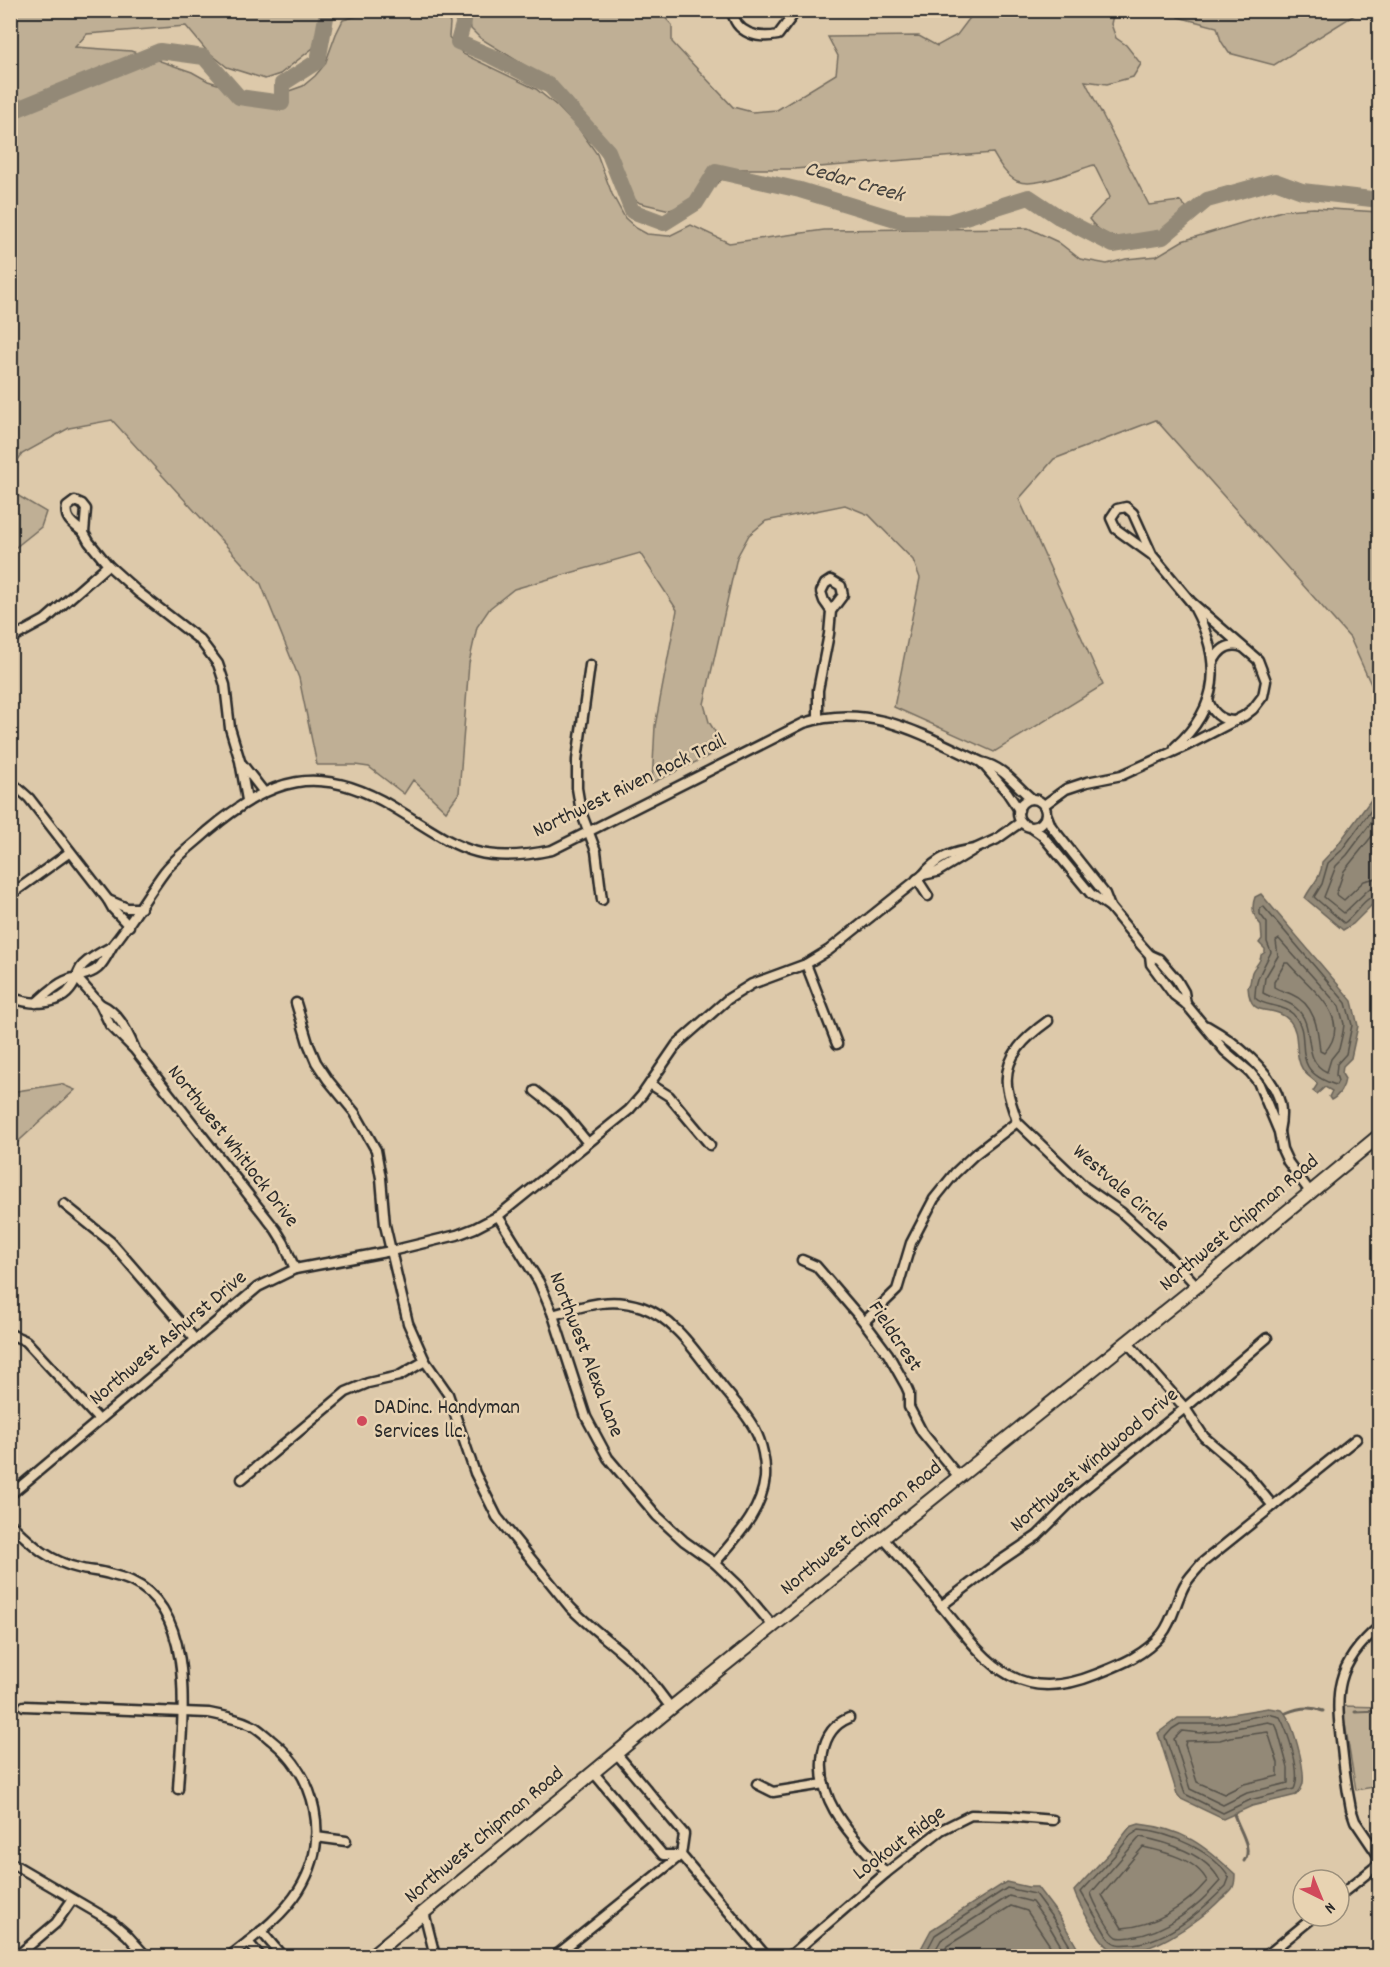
<svg xmlns="http://www.w3.org/2000/svg" width="1390" height="1967" font-family="Dekko,sans-serif">
	<style>
		.green { fill: #bfaf95; stroke: #756d60; stroke-width: 1.5 }
		.water { fill: #938977; stroke: #696359; stroke-width: 1.5 }
		.lines { fill: none; stroke-linecap: round; stroke-linejoin: round }
		.shore { stroke: #555149; stroke-width: 1.5 }
		.stream { stroke: #696359; stroke-width: 3 }
		.river { stroke: #938977; stroke-width: 16 }
		.street-casing { stroke: #2b2b2b; stroke-width: 13 }
		.secondary-casing { stroke: #2b2b2b; stroke-width: 16 }
		.street { stroke: #e8d3b2; stroke-width: 8 }
		.secondary { stroke: #e8d3b2; stroke-width: 12 }
		.poi-dot { fill: #d1495b; stroke: #e8d3b2; stroke-width: 2 }
		.labels { text-anchor: middle; dominant-baseline: central; stroke-width: 5; stroke-linejoin: round; paint-order: stroke }
		.street-label { font-size: 21px; fill: #2b2b2b; stroke: #e8d3b2 }
		.poi-label { font-size: 21px; fill: #2b2b2b; stroke: #e8d3b2; text-anchor: start }
		.water-label { font-size: 22px; font-style: italic; fill: #45423e; stroke: #e8d3b2 }
	</style>
	<rect width="100%" height="100%" fill="#ddc9aa"/>
	<filter id="ink" filterUnits="userSpaceOnUse"><feTurbulence type="fractalNoise" baseFrequency=".0167" numOctaves="2"/><feDisplacementMap in="SourceGraphic" scale="12" xChannelSelector="R" yChannelSelector="G"/><feConvolveMatrix kernelMatrix="1 2 1 2 8 2 1 2 1" color-interpolation-filters="sRGB"/></filter>
	<g filter="url(#ink)">
		<!-- green -->
		<g class="green">
			<path d="M14,10L333,11L319,32L313,48L280,74L265,79L227,67L206,50L186,26L87,34L75,47L131,51L192,72L208,81L243,92L272,97L303,86L315,76L325,64L336,34L343,20L375,11H443L450,23L449,37L463,54L536,89L557,106L579,129L597,154L612,194L625,218L636,228L647,234L669,236L691,225L729,243L824,230L1028,228L1058,242L1080,259L1107,264L1126,259L1157,256L1182,241L1285,210L1314,208L1379,212V702L1350,638L1156,420L1054,459L1019,499L1103,685L994,752L894,707L920,578L913,560L869,515L845,505L766,521L749,535L737,557L704,704L709,722L725,748L652,783L655,726L677,610L640,553L514,589L490,608L477,627L469,663L459,793L446,811L413,780L404,794L369,767L355,765H317L299,678L261,584L112,420L69,428L22,454L11,470L10,12Z"/>
			<path d="M469,11H659L672,25V42L733,107L752,112L777,110L836,74L838,56L828,37L919,36L937,46L957,35L975,11H1114L1111,24L1116,38L1126,45L1141,64L1133,77L1107,84L1085,81L1149,205L1180,201L1189,210C1180,217 1172,225 1162,230C1139,244 1105,242 1089,219L1110,197L1094,165C1075,170 1036,189 1017,181C1006,176 999,163 993,153L794,169H733L719,182L686,204L670,210L640,203L631,197L613,150L577,108L552,82L480,38L471,29Z"/>
			<path d="M1174,11H1361L1274,65L1229,53L1221,41L1217,27L1178,17Z"/>
			<path d="M10,491L46,512L41,527L11,551Z"/>
			<path d="M61,1084L75,1090L11,1148V1092Z"/>
			<path d="M1342,1706L1379,1707V1786L1356,1790Z"/>
		</g>
		<!-- water -->
		<g class="water">
			<path d="M1373,797L1379,798V898L1353,924L1343,930L1305,898C1311,885 1322,878 1322,862L1336,847Z"/>
			<path d="M1261,894L1352,1001L1358,1026L1351,1058L1343,1066L1342,1074L1345,1079C1344,1087 1339,1096 1331,1100L1329,1097L1332,1091L1325,1087L1317,1094L1313,1091L1317,1085V1083C1312,1078 1306,1075 1303,1070C1293,1055 1301,1034 1290,1021C1274,1002 1250,1022 1248,987C1252,982 1250,978 1252,972C1255,965 1261,963 1261,955L1265,952V949L1259,943L1262,939L1261,925C1253,916 1251,908 1255,897Z"/>
			<path d="M1268,1708L1282,1710C1293,1720 1305,1768 1303,1783C1302,1788 1300,1791 1296,1795L1252,1806L1223,1819L1181,1799L1177,1794L1158,1733L1178,1718H1217L1225,1715Z"/>
			<path d="M1139,1824C1183,1829 1203,1844 1235,1874C1235,1878 1235,1883 1233,1887C1231,1892 1224,1896 1220,1900C1200,1921 1142,1963 1111,1949C1100,1943 1078,1903 1074,1891L1112,1850L1130,1827Z"/>
			<path d="M1006,1882L1028,1887H1037L1059,1916L1082,1956H917L931,1930Z"/>
		</g>
		<g class="lines">
			<!-- shore -->
			<g class="shore">
				<path d="M1380,803L1375,805L1341,851L1328,863L1322,884L1314,897L1344,923C1356,915 1364,896 1380,894"/>
				<path d="M1380,811L1347,855L1336,866L1324,897L1344,913L1369,889L1380,886"/>
				<path d="M1380,826L1344,871L1336,894L1344,900L1364,881L1380,877"/>
				<path d="M1263,906L1346,1003L1352,1025L1346,1054L1337,1064L1336,1075L1338,1081L1336,1085C1284,1068 1316,1038 1293,1014C1283,1004 1264,1007 1255,998C1254,980 1264,967 1271,952L1267,942V923L1260,914V908Z"/>
				<path d="M1279,939L1339,1006L1344,1024L1343,1032L1339,1049L1331,1059L1327,1072C1300,1060 1317,1026 1296,1008C1287,1000 1273,999 1263,993L1265,978L1278,956L1276,941Z"/>
				<path d="M1285,963H1288C1309,988 1356,1018 1324,1053L1320,1051C1318,1028 1315,1004 1291,994C1285,991 1280,991 1274,987V982Z"/>
				<path d="M1268,1714L1280,1717C1288,1732 1302,1773 1294,1789L1250,1800L1223,1813L1185,1794L1165,1737L1172,1729L1180,1724H1218Z"/>
				<path d="M1268,1722L1275,1724L1277,1728L1288,1768V1783L1247,1793L1223,1805L1190,1789L1174,1739L1182,1731L1200,1733L1219,1731Z"/>
				<path d="M1268,1732L1278,1763V1776L1244,1784L1224,1794L1197,1782L1185,1745L1186,1741L1220,1740L1230,1737Z"/>
				<path d="M1139,1830C1169,1832 1214,1851 1229,1878L1226,1886C1201,1911 1170,1940 1133,1944C1122,1945 1115,1946 1108,1938L1081,1892L1116,1854L1130,1836Z"/>
				<path d="M1140,1837C1167,1842 1207,1854 1220,1881C1199,1906 1165,1933 1131,1937C1127,1937 1121,1939 1117,1937C1110,1933 1093,1901 1091,1893Z"/>
				<path d="M1143,1847C1165,1852 1196,1859 1207,1881C1186,1906 1155,1926 1122,1928L1102,1895Z"/>
				<path d="M924,1956L935,1935L1007,1888L1035,1894L1054,1920L1076,1956"/>
				<path d="M932,1956L941,1940L1009,1896L1032,1902L1048,1924L1067,1956"/>
				<path d="M942,1956L947,1946L1011,1906L1027,1911L1057,1956"/>
			</g>
			<!-- stream -->
			<g class="stream">
				<path d="M1355,1712L1380,1711"/>
				<path d="M1286,1713C1297,1708 1311,1706 1323,1711"/>
				<path d="M1234,1814C1238,1828 1254,1849 1244,1861"/>
				<path d="M1119,1956L1120,1951"/>
			</g>
			<!-- river -->
			<g class="river">
				<path d="M455,10L464,21L458,42L491,56L550,86L608,151L632,211L664,223L696,203L716,171L800,190L902,221L949,222L1029,197L1059,217L1113,245L1163,237L1207,200L1275,181L1302,191L1380,200"/>
				<path d="M10,112L160,51L204,57L239,97L282,103V84L318,61L327,12L333,10"/>
			</g>
			<defs>
				<g id="street">
					<path d="M732,10C735,34 759,39 778,35L793,15L794,10"/>
					<path d="M84,533C75,525 64,520 67,507L75,501L82,504L86,509L84,533L89,542L108,565L138,592L200,640L218,664L225,685L230,728L240,761L247,800"/>
					<path d="M10,639L45,620L108,565"/>
					<path d="M1213,662C1219,650 1228,642 1242,647"/>
					<path d="M590,665L577,760V788L581,812L596,851L602,900"/>
					<path d="M1208,700C1212,712 1221,720 1233,721"/>
					<path d="M818,719V690L829,634L831,611L843,595L841,586L831,580L825,584L821,592L824,601L831,611"/>
					<path d="M1175,747C1221,706 1222,659 1194,607"/>
					<path d="M982,763L1007,792L1019,810"/>
					<path d="M242,764L263,791"/>
					<path d="M10,781L29,798L108,900L113,909L129,926"/>
					<circle cx="1032" cy="813" r="14"/>
					<path d="M1044,805L1066,789L1087,782L1122,775L1188,745L1244,716L1253,709L1263,696L1266,681L1258,660L1191,602L1152,555L1133,513L1126,507L1117,509L1111,518L1116,529L1152,555"/>
					<path d="M1047,816L1051,826L1105,894L1110,907L1141,945L1150,955L1159,959L1177,980L1184,992L1186,1004"/>
					<path d="M1032,828L1042,835L1091,894L1110,907"/>
					<path d="M923,875L937,872L975,849L997,839L1021,822"/>
					<path d="M917,879L928,896"/>
					<path d="M10,895L70,852"/>
					<path d="M108,900L127,908H141"/>
					<path d="M1150,955L1151,964L1174,995L1186,1004L1225,1051L1250,1072L1258,1082L1279,1132L1282,1149L1288,1162L1310,1192"/>
					<path d="M806,964L837,1044"/>
					<path d="M76,977L100,1004L110,1025L135,1050L276,1230L284,1243L295,1269"/>
					<path d="M10,997C30,1005 59,1007 72,987C77,980 77,971 83,965C91,957 101,952 111,947"/>
					<path d="M36,1003C45,995 54,986 65,981C76,975 88,977 98,968C105,961 108,953 113,945C132,922 147,895 165,871C177,856 194,844 208,831C271,778 318,762 393,807C455,844 474,867 552,850L804,723C870,702 923,735 981,762C1004,767 1015,785 1032,799"/>
					<path d="M296,1003L308,1043L316,1062L328,1080L355,1113L376,1150L381,1178L385,1225L408,1323L425,1361L448,1394L475,1473L497,1517L570,1607C587,1625 606,1638 624,1654C642,1669 657,1689 671,1708"/>
					<path d="M100,1004C118,1012 126,1029 134,1047"/>
					<path d="M1207,1026C1234,1041 1273,1072 1280,1103C1282,1113 1281,1122 1279,1131"/>
					<path d="M650,1084L669,1096L710,1145"/>
					<path d="M535,1091L564,1114L588,1143"/>
					<path d="M1017,1122L1085,1187L1121,1212L1166,1253L1197,1286"/>
					<path d="M1017,1122C1014,1110 1008,1097 1007,1085C1004,1056 1027,1036 1048,1021"/>
					<path d="M64,1204L111,1242L194,1338"/>
					<path d="M498,1216L539,1282L553,1315L586,1417L608,1458L657,1516L684,1541L715,1563L740,1587L773,1626"/>
					<path d="M802,1260L816,1266L864,1322L888,1354L906,1386L909,1393V1407L922,1432L958,1476"/>
					<path d="M553,1315C584,1306 610,1296 642,1307C677,1319 700,1359 722,1386C733,1400 747,1414 755,1430C762,1443 766,1462 765,1478C761,1513 736,1537 715,1563"/>
					<path d="M864,1322L897,1290L911,1243L934,1199L955,1173L974,1155L1017,1122"/>
					<path d="M10,1334L26,1341L99,1420"/>
					<path d="M1127,1342L1185,1408L1204,1437L1245,1472L1273,1506"/>
					<path d="M242,1479L346,1392L368,1383L399,1376L425,1361"/>
					<path d="M10,1495L258,1287L295,1269L391,1251L457,1235L475,1228L498,1216L629,1110L642,1095L677,1044L728,999L752,984L806,964L829,950L923,875C937,857 953,852 975,849"/>
					<path d="M10,1523C33,1546 50,1562 82,1569C91,1571 101,1571 109,1574C117,1576 124,1578 131,1581C200,1612 181,1729 178,1789"/>
					<path d="M883,1538C903,1561 924,1584 943,1608C988,1664 1018,1706 1097,1674C1122,1664 1145,1655 1162,1634C1172,1622 1176,1602 1183,1588C1187,1579 1196,1571 1202,1563L1356,1439"/>
					<path d="M941,1606L1000,1561L1037,1536L1080,1493L1185,1408L1267,1338"/>
					<path d="M1380,1626C1334,1665 1335,1693 1342,1748C1344,1768 1347,1789 1351,1809L1355,1821L1380,1858"/>
					<path d="M24,1706L209,1713C224,1716 239,1719 253,1726C259,1729 265,1735 271,1740C317,1776 331,1839 299,1890C282,1917 254,1937 230,1956"/>
					<path d="M849,1718C834,1724 826,1736 823,1752C814,1804 856,1839 886,1873"/>
					<path d="M616,1753L684,1834L681,1855L766,1956"/>
					<path d="M593,1772L663,1855H681"/>
					<path d="M757,1784L773,1792L824,1784"/>
					<path d="M316,1837L346,1841"/>
					<path d="M10,1862L111,1921L127,1935L146,1956"/>
					<path d="M1339,1896L1380,1863"/>
					<path d="M424,1912L435,1956"/>
					<path d="M261,1931L282,1956"/>
					<path d="M248,1942L260,1956"/>
					<path d="M17,1956L56,1923L72,1900"/>
					<path d="M555,1956L681,1855"/>
					<path d="M790,1956L886,1873L941,1830L971,1815L1007,1816L1053,1820"/>
					<path d="M1266,1956L1315,1916"/>
				</g>
				<path id="secondary" d="M371,1956L671,1708L1197,1286L1380,1135"/>
			</defs>
			<!-- street casing -->
			<use href="#street" class="street-casing"/>
			<!-- secondary casing -->
			<use href="#secondary" class="secondary-casing"/>
			<!-- street -->
			<use href="#street" class="street"/>
			<!-- secondary -->
			<use href="#secondary" class="secondary"/>
		</g>
	</g>
	<!-- markers -->
	<circle class="poi-dot" cx="362" cy="1421" r="6"/>
	<g class="labels">
		<!-- street labels -->
		<g class="street-label">
			<text transform="translate(630 787) rotate(-26)">Northwest Riven Rock Trail</text>
			<text transform="translate(232 1147) rotate(52)">Northwest Whitlock Drive</text>
			<text transform="translate(1120 1189) rotate(41)">Westvale Circle</text>
			<text transform="translate(1240 1224) rotate(-40)">Northwest Chipman Road</text>
			<text transform="translate(894 1337) rotate(56)">Fieldcrest</text>
			<text transform="translate(169 1339) rotate(-40)">Northwest Ashurst Drive</text>
			<text transform="translate(585 1355) rotate(69)">Northwest Alexa Lane</text>
			<text transform="translate(1095 1461) rotate(-40)">Northwest Windwood Drive</text>
			<text transform="translate(862 1529) rotate(-39)">Northwest Chipman Road</text>
			<text transform="translate(485 1836) rotate(-40)">Northwest Chipman Road</text>
			<text transform="translate(900 1844) rotate(-37)">Lookout Ridge</text>
		</g>
		<!-- poi labels -->
		<g class="poi-label">
			<text x="374" y="1409">DADinc. Handyman<tspan x="374" dy="24">Services llc.</tspan></text>
		</g>
		<!-- water labels -->
		<g class="water-label">
			<text transform="translate(854 183) rotate(16)">Cedar Creek</text>
		</g>
	</g>
	<!-- margin -->
	<rect width="1390" height="1967" fill="none" stroke="#e8d3b2" stroke-width="36"/>
	<rect x="18" y="18" width="1354" height="1931" fill="none" stroke="#2b2b2b" stroke-width="2" filter="url(#ink)"/>
	<!-- north arrow -->
	<g transform="translate(1321 1898) rotate(137)"><circle r="28" fill="#e8d3b2" stroke="#9c907c" stroke-width="1.5"/>
	<path d="M0-4.5L10 22L0 15L-10 22Z" fill="#d1495b"/>
	<text y="-9" font-size="16" font-weight="bold" text-anchor="middle" fill="#2b2b2b">N</text>
	</g>
</svg>
